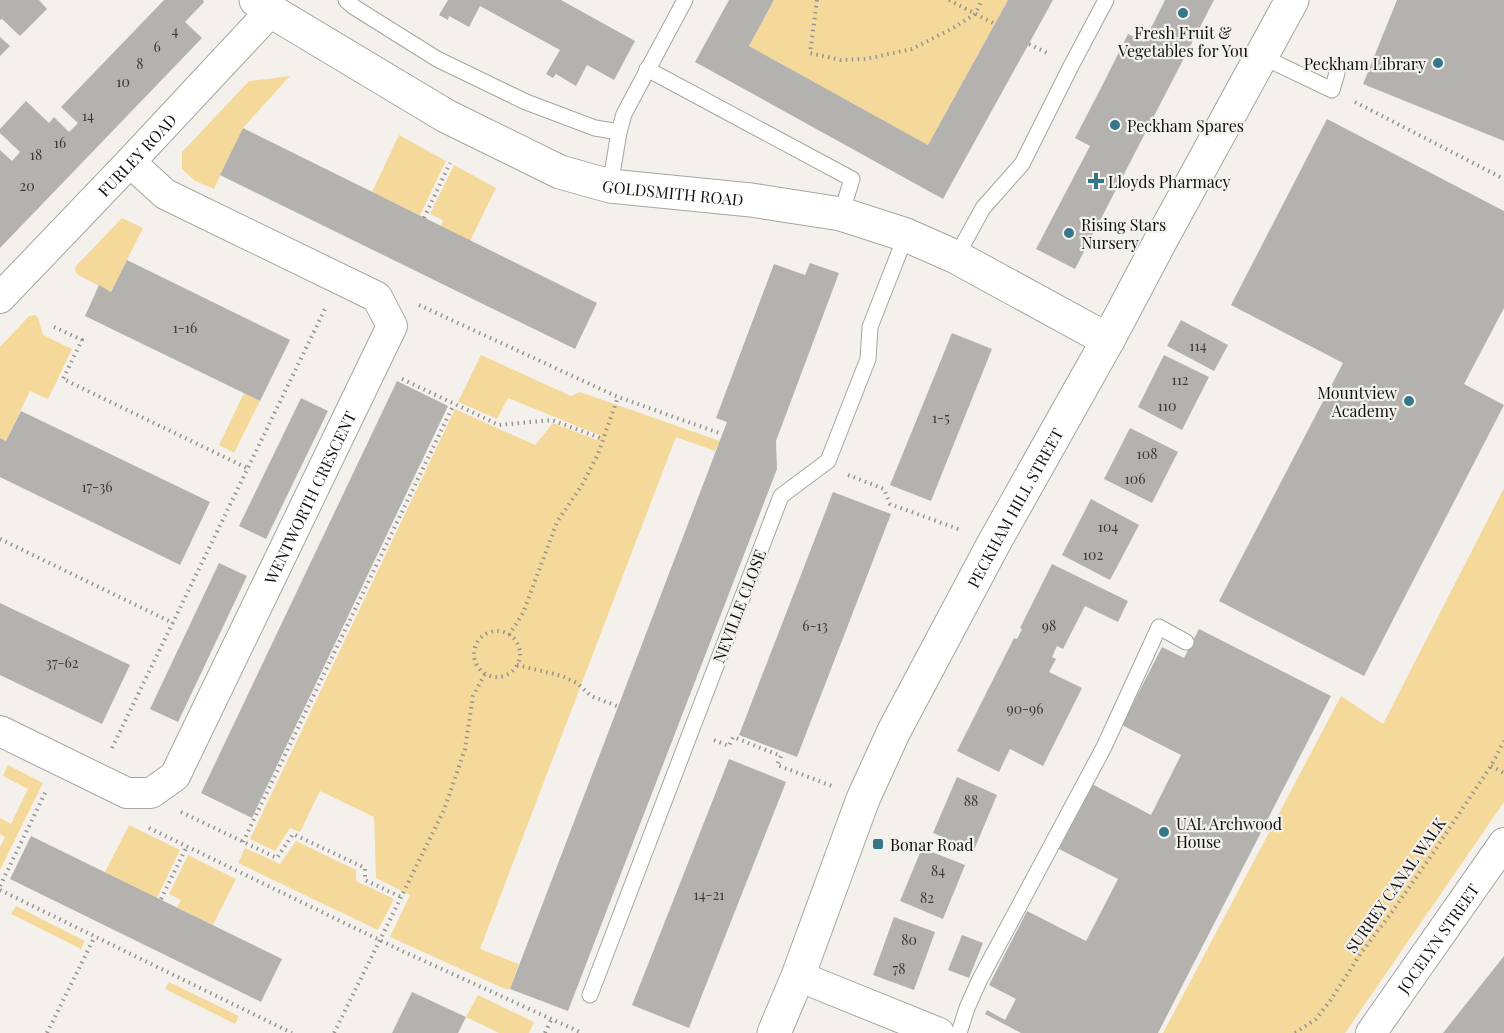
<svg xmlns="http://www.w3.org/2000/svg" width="1504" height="1033" font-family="'Playfair Display',serif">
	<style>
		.green { fill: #f5d99b }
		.building { fill: #b4b2ae }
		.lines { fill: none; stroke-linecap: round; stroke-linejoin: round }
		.service-casing { stroke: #a7a5a0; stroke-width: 17 }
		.minor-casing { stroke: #a7a5a0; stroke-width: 32 }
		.tertiary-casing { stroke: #a7a5a0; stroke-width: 35 }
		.secondary-casing { stroke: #a7a5a0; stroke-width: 35 }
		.path { stroke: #969491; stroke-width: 4; stroke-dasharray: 1.5 4.5; stroke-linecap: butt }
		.service { stroke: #fff; stroke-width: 15 }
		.minor { stroke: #fff; stroke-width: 30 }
		.tertiary { stroke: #fff; stroke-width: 33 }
		.secondary { stroke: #fff; stroke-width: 33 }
		.poi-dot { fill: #357789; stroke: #f4f1ed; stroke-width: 2 }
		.labels { text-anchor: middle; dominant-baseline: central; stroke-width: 4.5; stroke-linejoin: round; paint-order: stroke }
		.number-label { font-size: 14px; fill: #393836 }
		.poi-label { font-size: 16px; fill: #10100e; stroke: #f4f1ed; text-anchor: start }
		.street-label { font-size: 16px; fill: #10100e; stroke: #f4f1ed }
	</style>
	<rect width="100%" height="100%" fill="#f4f1ed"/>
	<!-- green -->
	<g class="green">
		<path d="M774,0H1008L928,145L749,46Z"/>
		<path d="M290,76L243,128L214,189L195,181L182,169V152L249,81Z"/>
		<path d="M399,135L446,161L420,215L372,192Z"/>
		<path d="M454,165L496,188L470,241L441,226L443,220L430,214Z"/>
		<path d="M122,218L143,228L111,292L78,275L75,271L76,266Z"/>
		<path d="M35,315L38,318L43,335L72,349L48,399L30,391L6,441L0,438V347L29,316Z"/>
		<path d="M481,355L571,396L580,392L720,441L715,451L676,437L480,949L519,964L510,989H505L390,937L410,895L376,878L374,817L320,791L300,832L290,828L275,851L250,839L455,409L535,445L553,423L597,440L599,435L508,398L497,419L458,402Z"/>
		<path d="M244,393L260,401L234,453L219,445Z"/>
		<path d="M1504,488V802L1345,1033H1163L1341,696L1383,724Z"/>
		<path d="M8,765L43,783L0,870V847L5,837L0,834V818L11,824L28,789L3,776Z"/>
		<path d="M129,825L180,850L157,898L105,872Z"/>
		<path d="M296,841L356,870V881L394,899L378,930L238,863L245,848L280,864Z"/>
		<path d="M188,855L236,879L213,925L177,907L181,900L169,894Z"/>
		<path d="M16,906L85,941L81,949L11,914Z"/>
		<path d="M169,982L239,1016L235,1024L165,989Z"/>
		<path d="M478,995L534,1022L529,1033H499L466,1017Z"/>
	</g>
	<!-- building -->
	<g class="building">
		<path d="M0,0H39L47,9L20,36L2,19L0,20Z"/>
		<path d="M164,0H203L204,2L185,22L202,38L0,248V150L12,161L20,152L0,133V129L26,101L49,123L54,117L69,132L78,123L61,107Z"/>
		<path d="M448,0H561L635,41L614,80L587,65L576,86L556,74L553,78L546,74L560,50L480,6L469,27L449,16L448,20L439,15Z"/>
		<path d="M729,0H774L749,46L928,145L1008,0H1053L943,199L695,62Z"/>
		<path d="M1165,0H1214L1075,269L1036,249L1090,146L1075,138L1102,86L1128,34L1144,42Z"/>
		<path d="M1397,0H1504V141L1363,84Z"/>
		<path d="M0,37L10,46L0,56Z"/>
		<path d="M1327,119L1504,211V308L1464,384L1504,405L1364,676L1219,601L1343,363L1231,305Z"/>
		<path d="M243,128L597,303L575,349L220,175Z"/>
		<path d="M127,260L290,340L260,401L85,316L99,285L111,292Z"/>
		<path d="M810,263L839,273L776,441L777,469L568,1011L510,989L727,422L716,418L774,264L805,275Z"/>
		<path d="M1181,320L1228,345L1214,371L1167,346Z"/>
		<path d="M952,333L992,349L931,501L890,485Z"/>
		<path d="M1164,355L1209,377L1182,430L1138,407Z"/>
		<path d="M397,381L448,406L252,818L201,793Z"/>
		<path d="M301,398L328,411L266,539L239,526Z"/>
		<path d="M21,411L210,502L180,565L0,477V438L6,441Z"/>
		<path d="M1130,428L1178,452L1152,503L1104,479Z"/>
		<path d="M833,492L891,514L797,757L739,735Z"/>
		<path d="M1091,499L1139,525L1110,580L1062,555Z"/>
		<path d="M219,563L247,576L178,722L150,709Z"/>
		<path d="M1052,564L1128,601L1118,622L1085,606L1063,649L1057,646L1052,657L1056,659L1049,672L1082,688L1043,766L1010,749L999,772L957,751L1014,638L1017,639L1022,629L1020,628Z"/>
		<path d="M0,603L130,665L102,724L0,675Z"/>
		<path d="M1199,629L1331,696L1158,1033H1021L985,1014L987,1010L1005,1020L1016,999L989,985L1027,911L1086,941L1118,879L1059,849L1092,784L1151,815L1181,755L1122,725L1162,647L1184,658Z"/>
		<path d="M729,759L786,782L689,1028L632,1005Z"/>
		<path d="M957,777L997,795L974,850L933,833Z"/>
		<path d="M31,836L282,959L261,1002L10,879Z"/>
		<path d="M922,848L965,865L943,919L900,901Z"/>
		<path d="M894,917L935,932L914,990L873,975Z"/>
		<path d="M962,935L983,943L969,978L948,970Z"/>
		<path d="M1504,956V1033H1443Z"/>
		<path d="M412,992L466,1017L458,1033H392Z"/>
	</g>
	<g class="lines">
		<defs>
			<g id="service">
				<path d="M346,0L354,7L437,59L526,102L595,128L619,132"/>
				<path d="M1261,56L1332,90L1337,73"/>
				<path d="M647,69L852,179L841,214"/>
				<path d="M610,186L619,132L624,114L685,0"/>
				<path d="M956,257L983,208L1022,164L1071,66L1106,0"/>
				<path d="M590,995L781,496L828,461L868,359L870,327L906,235"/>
				<path d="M959,1033L967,1008L979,981L1104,747L1159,627L1186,642"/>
			</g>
			<g id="minor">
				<path id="s1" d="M0,298L130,162L271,11"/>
				<path id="s2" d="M0,731L127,793H151L175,776L392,326L377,297L165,194L130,162"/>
				<path d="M798,976L939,1033"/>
				<path id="s3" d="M1371,1033L1504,843"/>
			</g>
			<g id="tertiary">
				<path id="s4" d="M256,0L271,11L446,116L560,172L610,186L751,200L841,214L906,235L956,257L1108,340"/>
			</g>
			<g id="secondary">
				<path id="s5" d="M774,1033L798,976L863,799L894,731L994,543L1108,340L1162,238L1292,0"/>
			</g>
		</defs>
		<!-- service casing -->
		<use href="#service" class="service-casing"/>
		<!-- minor casing -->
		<use href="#minor" class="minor-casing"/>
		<!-- tertiary casing -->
		<use href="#tertiary" class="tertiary-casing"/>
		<!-- secondary casing -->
		<use href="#secondary" class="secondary-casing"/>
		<!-- path -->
		<g class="path">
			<path d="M817,0L810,53L840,60L866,59L912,49L955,27L975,14L982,0"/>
			<path d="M949,0L995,24"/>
			<path d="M1029,44L1049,54"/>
			<path d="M1355,102L1504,179"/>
			<path d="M424,218L450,163"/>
			<path d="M419,305L618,397L722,434"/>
			<path d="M54,327L82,340L63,379L247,468"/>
			<path d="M402,379L499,425L552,420L603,439"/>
			<path d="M848,475L884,489L890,504L961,530"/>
			<path d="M0,539L173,623"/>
			<circle cx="497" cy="654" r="23"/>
			<path d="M509,635L523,613L557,522L582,485L598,454L618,397"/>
			<path d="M517,665L562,676L577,683L591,696L617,706"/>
			<path d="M714,740L729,746L733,737L781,756L777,765L832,786"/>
			<path d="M112,748L325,309"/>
			<path d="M1491,766L1504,773"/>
			<path d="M181,812L277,858L293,834L365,868V880L401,897"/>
			<path d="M149,828L400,950L582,1033"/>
			<path d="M243,842L454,404"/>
			<path d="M0,886L46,791"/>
			<path d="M0,890L292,1033"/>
			<path d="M161,899L187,846"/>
			<path d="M47,1033L95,936"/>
			<path d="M334,1033L444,810L465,749L473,696L485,674"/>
			<path d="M545,1033L552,1018"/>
			<path d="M1295,1033L1316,1019L1330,1001L1361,953L1392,912L1431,856L1491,766L1504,741"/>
		</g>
		<!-- service -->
		<use href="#service" class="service"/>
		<!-- minor -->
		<use href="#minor" class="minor"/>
		<!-- tertiary -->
		<use href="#tertiary" class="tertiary"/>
		<!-- secondary -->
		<use href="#secondary" class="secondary"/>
	</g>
	<!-- markers -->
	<g class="poi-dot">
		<circle cx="1183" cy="13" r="6"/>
		<circle cx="1438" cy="63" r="6"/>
		<circle cx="1115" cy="125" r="6"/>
		<path d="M1093 172h6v6h6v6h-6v6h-6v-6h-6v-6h6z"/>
		<circle cx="1069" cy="233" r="6"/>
		<circle cx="1409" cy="401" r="6"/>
		<circle cx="1164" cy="832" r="6"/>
		<rect x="872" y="838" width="12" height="12" rx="3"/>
	</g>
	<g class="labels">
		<!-- number labels -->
		<g class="number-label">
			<text x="175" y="30">4</text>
			<text x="157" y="46">6</text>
			<text x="140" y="63">8</text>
			<text x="123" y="81">10</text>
			<text x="88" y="115">14</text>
			<text x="60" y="142">16</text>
			<text x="36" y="154">18</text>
			<text x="27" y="185">20</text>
			<text x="185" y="327">1-16</text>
			<text x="1198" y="345">114</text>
			<text x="1180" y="379">112</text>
			<text x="1167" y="405">110</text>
			<text x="941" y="417">1-5</text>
			<text x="1147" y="453">108</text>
			<text x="1135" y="478">106</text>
			<text x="97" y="486">17-36</text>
			<text x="1108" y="526">104</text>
			<text x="1093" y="554">102</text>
			<text x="815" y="625">6-13</text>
			<text x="1049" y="625">98</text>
			<text x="62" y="662">37-62</text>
			<text x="1025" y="708">90-96</text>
			<text x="971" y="800">88</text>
			<text x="938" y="870">84</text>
			<text x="709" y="894">14-21</text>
			<text x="927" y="897">82</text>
			<text x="909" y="939">80</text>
			<text x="899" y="968">78</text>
		</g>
		<!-- poi labels -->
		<g class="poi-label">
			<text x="1183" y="32" text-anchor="middle">Fresh Fruit &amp;<tspan x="1183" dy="18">Vegetables for You</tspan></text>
			<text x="1426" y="63" text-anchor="end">Peckham Library</text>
			<text x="1127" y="125">Peckham Spares</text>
			<text x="1108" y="181">Lloyds Pharmacy</text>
			<text x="1081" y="224">Rising Stars<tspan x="1081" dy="18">Nursery</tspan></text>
			<text x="1397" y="392" text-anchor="end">Mountview<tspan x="1397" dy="18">Academy</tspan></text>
			<text x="1176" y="823">UAL Archwood<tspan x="1176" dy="18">House</tspan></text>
			<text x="890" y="844">Bonar Road</text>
		</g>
		<!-- street labels -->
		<g class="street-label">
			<text stroke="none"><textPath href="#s1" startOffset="198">FURLEY ROAD</textPath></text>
			<text stroke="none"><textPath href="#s4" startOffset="465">GOLDSMITH ROAD</textPath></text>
			<text stroke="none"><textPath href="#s2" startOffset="504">WENTWORTH CRESCENT</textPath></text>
			<text stroke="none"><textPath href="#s5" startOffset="579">PECKHAM HILL STREET</textPath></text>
			<text transform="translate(739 606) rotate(-69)">NEVILLE CLOSE</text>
			<text transform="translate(1395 885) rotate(-55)">SURREY CANAL WALK</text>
			<text stroke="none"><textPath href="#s3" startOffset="116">JOCELYN STREET</textPath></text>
		</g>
	</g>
</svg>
